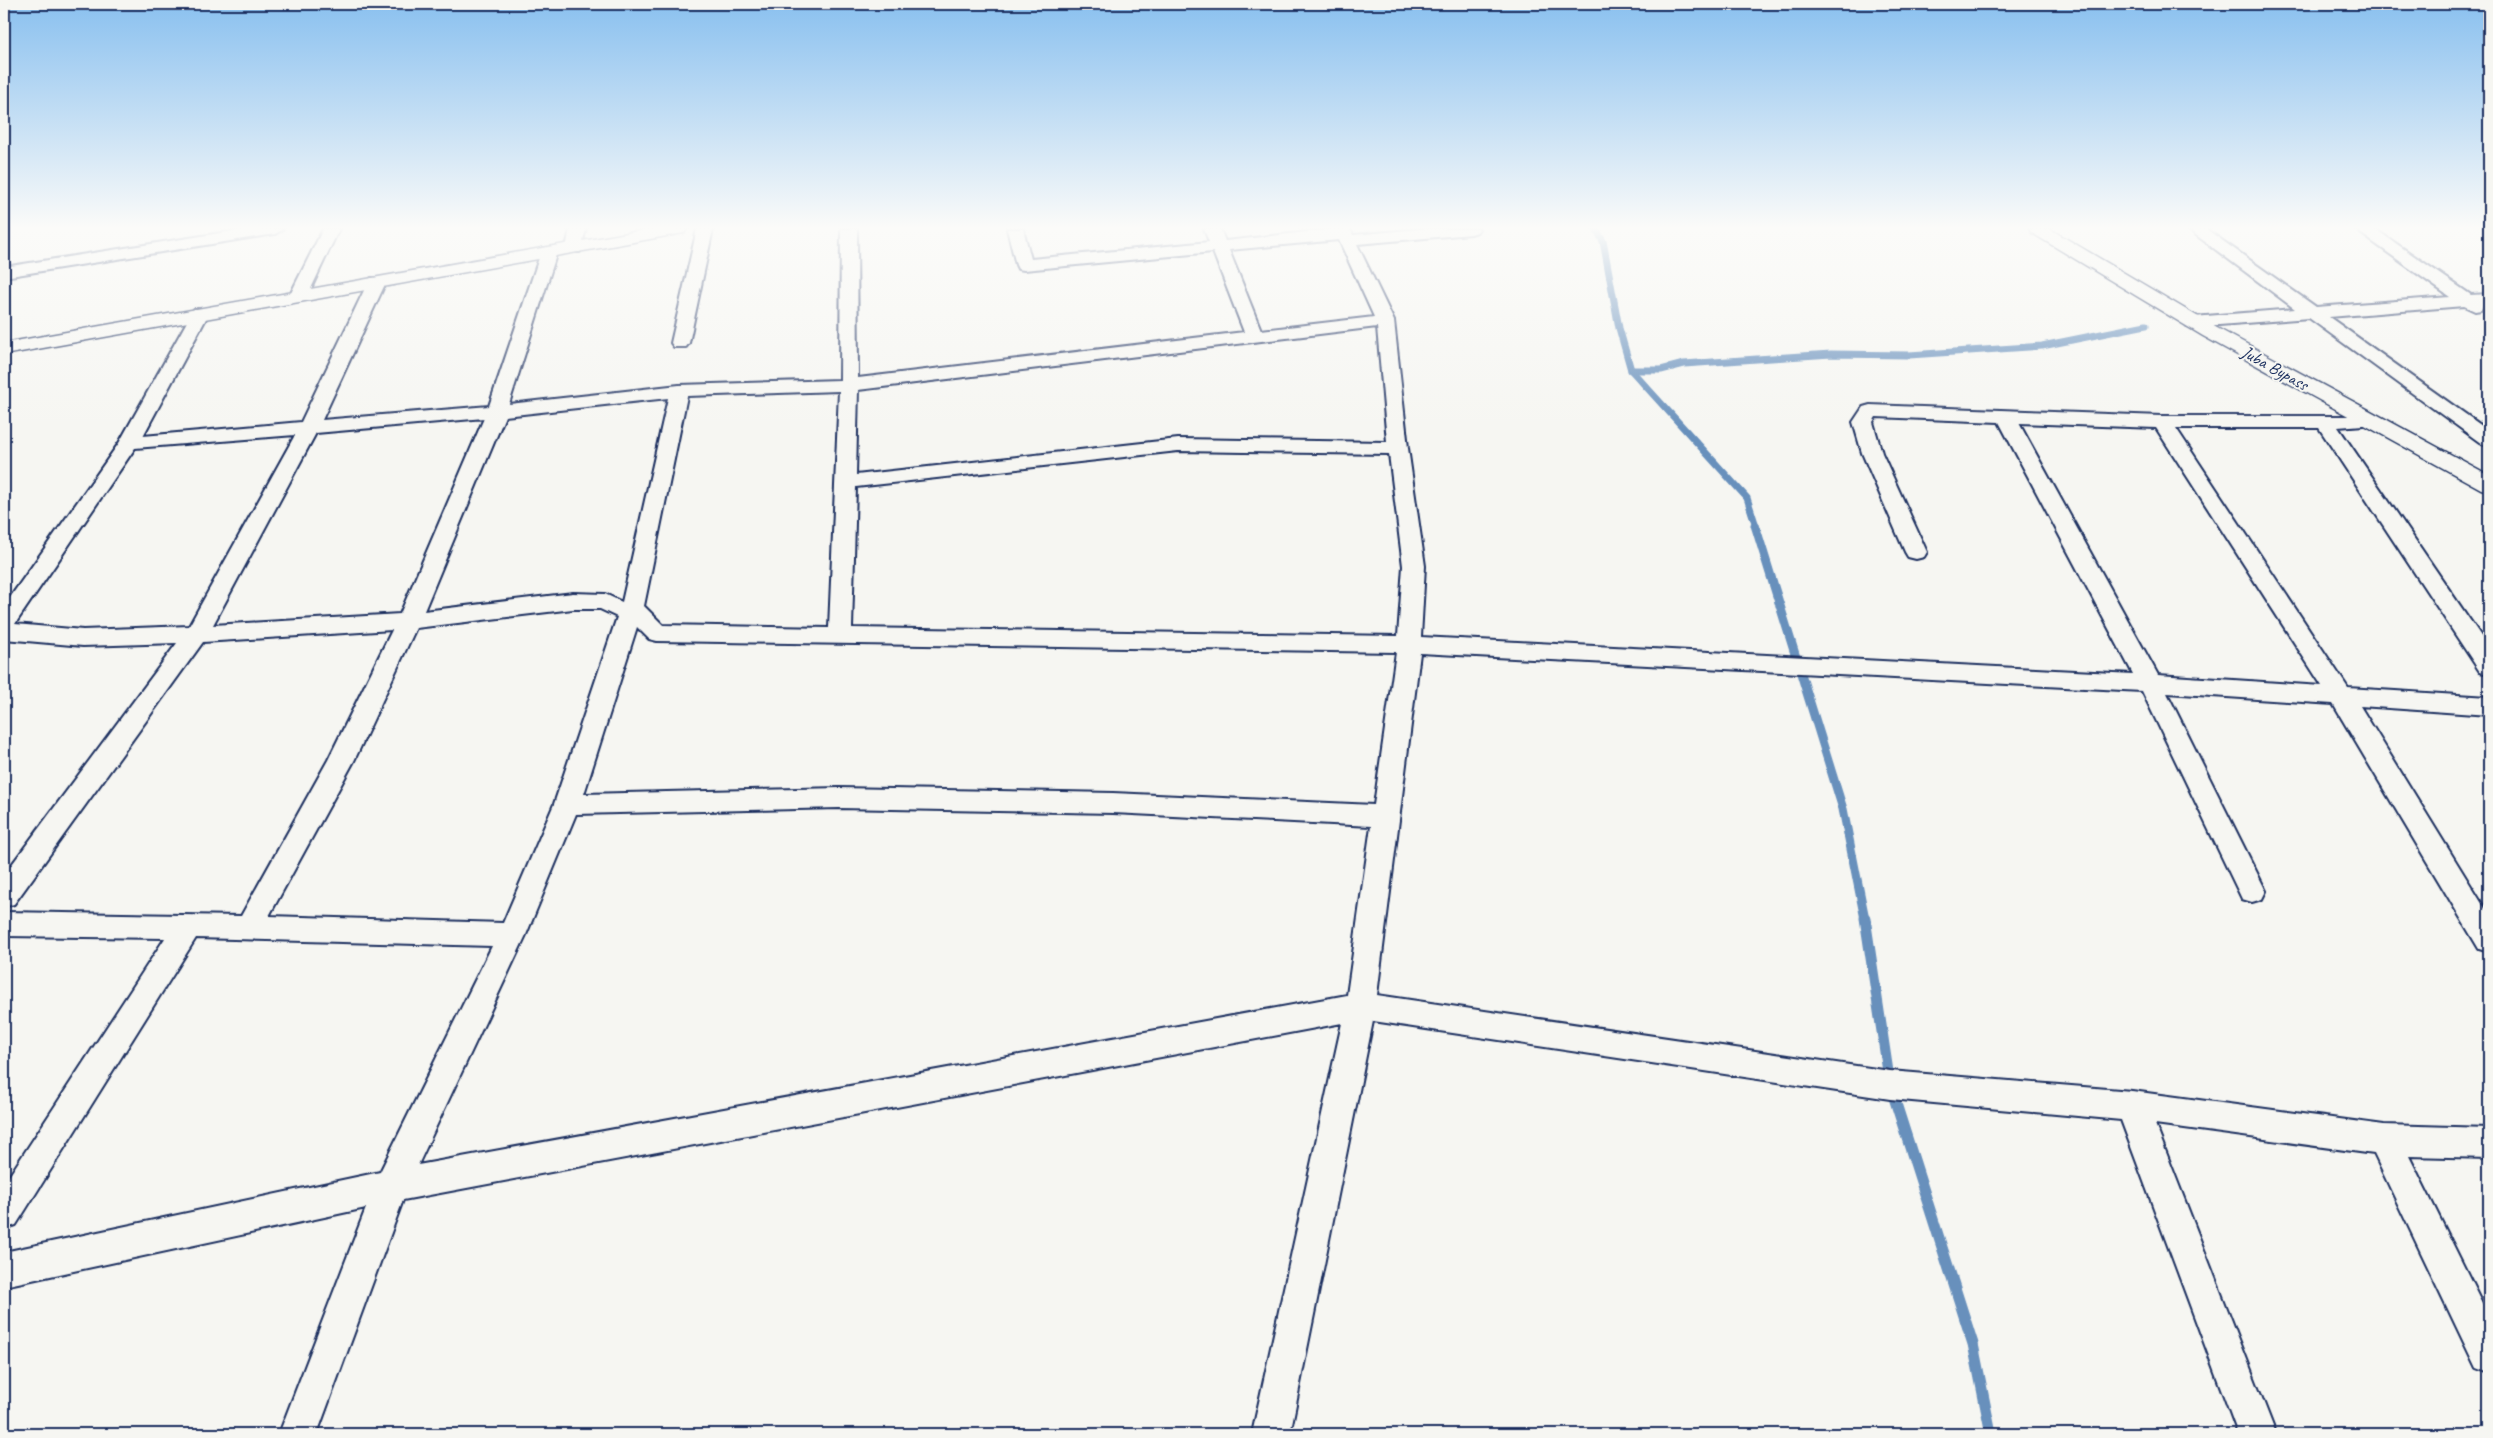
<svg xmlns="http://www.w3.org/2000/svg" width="2493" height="1438" font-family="Caveat,sans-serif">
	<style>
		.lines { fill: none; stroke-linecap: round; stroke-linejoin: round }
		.stream-far2 { stroke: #6890bc; stroke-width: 7 }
		.stream-far1 { stroke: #6890bc; stroke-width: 9 }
		.stream { stroke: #6890bc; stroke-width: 11 }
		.minor-casing { stroke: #1b2f5e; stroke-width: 4 }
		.tertiary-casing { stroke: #1b2f5e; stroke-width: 3 }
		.secondary-casing { stroke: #1b2f5e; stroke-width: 3 }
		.minor { fill: #f6f6f2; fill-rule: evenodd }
		.tertiary { fill: #f6f6f2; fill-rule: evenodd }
		.secondary { fill: #f6f6f2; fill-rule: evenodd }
		.labels { text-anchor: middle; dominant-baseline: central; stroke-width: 4; stroke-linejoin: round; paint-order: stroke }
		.far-street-label { font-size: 18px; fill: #1b2f5e; stroke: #f6f6f2 }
	</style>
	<rect width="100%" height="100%" fill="#f6f6f2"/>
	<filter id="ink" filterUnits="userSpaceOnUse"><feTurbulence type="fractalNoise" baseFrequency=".02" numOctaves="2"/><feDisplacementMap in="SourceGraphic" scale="10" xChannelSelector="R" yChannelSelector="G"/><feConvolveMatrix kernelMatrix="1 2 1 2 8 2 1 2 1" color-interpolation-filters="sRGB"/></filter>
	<g filter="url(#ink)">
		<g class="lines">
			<!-- stream-far2 -->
			<g class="stream-far2">
				<path d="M1596,229L1603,241L1619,328L1631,370L1747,498L1756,526"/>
				<path d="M1631,370H1661L1684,364L1831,354L1909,355L2042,346L2146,325"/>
			</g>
			<!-- stream-far1 -->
			<path class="stream-far1" d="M1755,525L1843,809L1865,919"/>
			<!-- stream -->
			<path class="stream" d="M1865,918L1890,1085L1973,1344L1991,1434"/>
			<defs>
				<g id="minor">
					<path d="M246,229H283L275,234L4,277V267Z"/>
					<path d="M323,229H339L308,295L305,299H293L290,295Z"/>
					<path d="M570,229H586L580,252H568L566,248Z"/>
					<path d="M697,229H713L689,343L686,347H674L671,343Z"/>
					<path d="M841,229H857L858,378L1244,332L1213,252L1024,270L1018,269L1016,265L1007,229H1023L1031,259L1209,242L1204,229H1220L1225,241L1334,229H1350L1353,235L1420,229H1479L1477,232L1471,234L1357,244L1394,321L1408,448L1425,566L1421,637L2133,674L1999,422L1876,417L1873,422L1882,453L1927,552L1924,557L1916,559L1908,557L1905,552L1862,453L1853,422L1863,407L1870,405L2162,416H2376L2379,420L2376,424L2338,427L2489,648V674L2480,672L2319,428H2176L2348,688L2489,697V715L2360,706L2489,915V952L2479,949L2333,704L2167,693L2266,891L2262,899L2252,902L2242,899L2142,691L1420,653L1377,995L1890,1071L2132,1091L2384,1125L2489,1128V1158L2409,1156L2489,1317V1373L2476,1368L2374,1154L2155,1124L2276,1434H2238L2121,1120L1890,1099L1373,1021L1290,1434H1252L1342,1023L403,1200L317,1434H279L366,1208L4,1286V1252L380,1172L492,946L196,938L16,1225L4,1229V1184L165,938L4,936V912L241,916L328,760L392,630L203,642L14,904L4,907V875L177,643L83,646L4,639V606L119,443L194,309H206L209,313L143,436L301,422L368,282L371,278H383L386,282L322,420L489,406L541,252L543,248H555L557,252L509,404L679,385L840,380ZM1339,240L1374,317L1261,330L1229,250ZM1377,327L1387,442L1178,439L856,475L858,390ZM839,391L829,628L663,625L644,606L687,396ZM668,398L622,602L605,594L573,593L424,611L505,416ZM484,418L400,614L213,625L316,433ZM2019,423L2156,428L2322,686L2158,675ZM295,435L189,626L83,630L15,624L135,448ZM1178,451L1389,454L1403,566L1398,636L852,628L856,487ZM573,609H600L617,617L554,804L503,923L269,916L354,761L416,628ZM637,627L649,639L657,641L1396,652L1374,805L1113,793L839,788L584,794ZM839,808L1113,813L1371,826L1347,995L418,1165L526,935L576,814Z"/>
					<path d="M2188,229H2206L2316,307L2450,297L2359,232L2357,229H2375L2471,295L2489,294V304L2483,305L2481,310L2475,311L2464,306L2329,317L2489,431V446L2482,444L2309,318L2193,327L2187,326L2184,322L2187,318L2193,317L2295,309Z"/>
				</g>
				<path id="tertiary" d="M650,229H687L684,233L678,234L4,355V343Z"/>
				<path id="secondary" d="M2029,229H2050L2217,328L2489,475V491L2481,489L2203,336L2032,233Z"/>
			</defs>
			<!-- minor casing -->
			<use href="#minor" class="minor-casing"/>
			<!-- tertiary casing -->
			<use href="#tertiary" class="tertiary-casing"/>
			<!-- secondary casing -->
			<use href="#secondary" class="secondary-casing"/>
			<!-- minor -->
			<use href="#minor" class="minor"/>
			<!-- tertiary -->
			<use href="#tertiary" class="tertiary"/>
			<!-- secondary -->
			<use href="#secondary" class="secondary"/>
		</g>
	</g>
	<!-- sky -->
	<linearGradient id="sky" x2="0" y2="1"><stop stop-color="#89c0ef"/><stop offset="0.53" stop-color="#fbfbf9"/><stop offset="1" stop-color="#fbfbf9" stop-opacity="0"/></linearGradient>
	<rect width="2493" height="430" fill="url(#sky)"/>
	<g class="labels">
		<!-- far-street labels -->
		<g class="far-street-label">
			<text transform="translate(2275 368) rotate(29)">Juba Bypass</text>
		</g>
	</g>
	<!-- margin -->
	<rect width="2493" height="1438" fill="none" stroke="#f6f6f2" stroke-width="20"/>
	<rect x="10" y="10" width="2473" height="1418" fill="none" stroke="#1b2f5e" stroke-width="2" filter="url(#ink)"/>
</svg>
